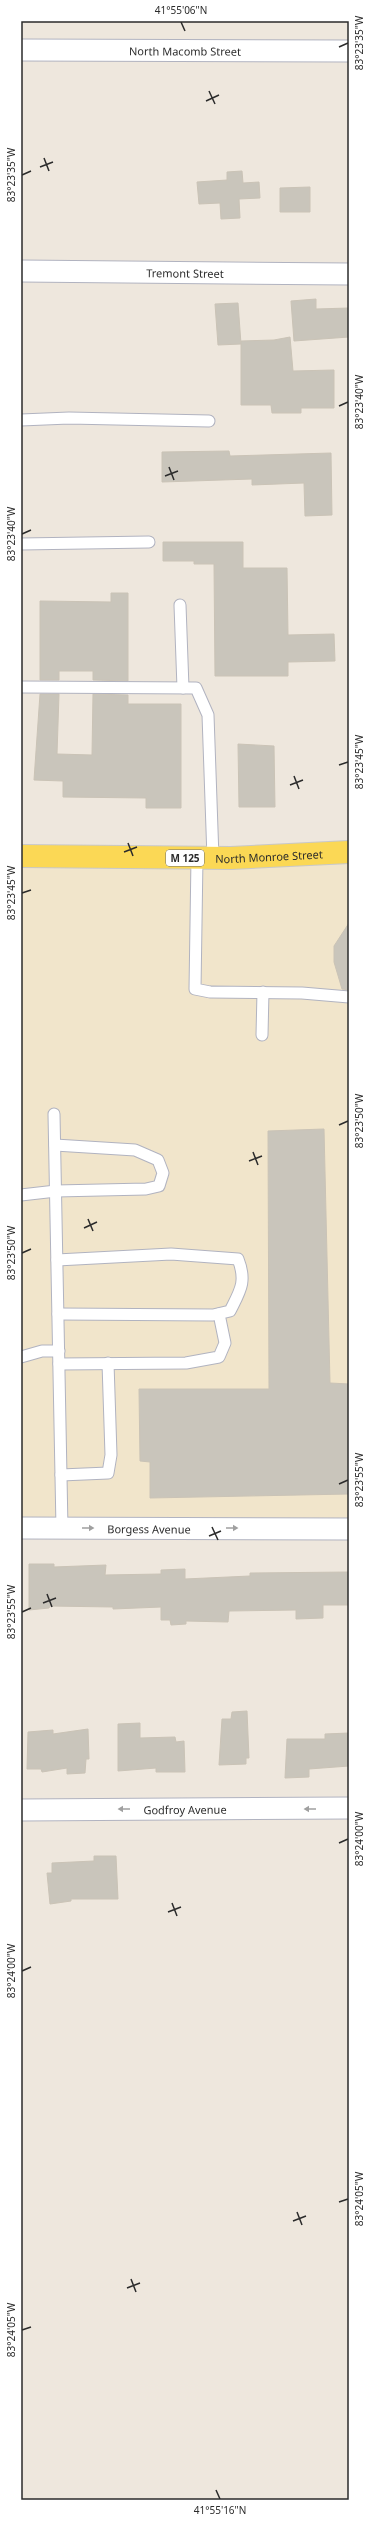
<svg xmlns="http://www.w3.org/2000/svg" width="370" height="2521" font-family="'Noto Sans',sans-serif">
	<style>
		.education { fill: #f1e5cb }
		.building { fill: #c9c5bb; stroke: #cac3b6 }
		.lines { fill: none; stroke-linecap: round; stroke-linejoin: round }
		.service-casing { stroke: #b1b3c0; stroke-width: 13 }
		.minor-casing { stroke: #b1b3c0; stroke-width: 23 }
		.primary-casing { stroke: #c8c8c8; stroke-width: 24 }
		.service { stroke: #fff; stroke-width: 11 }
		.minor { stroke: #fff; stroke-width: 21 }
		.primary { stroke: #fbd855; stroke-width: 22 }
		.oneway { fill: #a0a0a0 }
		.ticks { fill: none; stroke: #2b2b2b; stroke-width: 1.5 }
		.labels { text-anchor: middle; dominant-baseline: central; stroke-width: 3.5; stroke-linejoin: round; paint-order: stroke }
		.shield { fill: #fff; stroke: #6b6b6b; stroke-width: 1 }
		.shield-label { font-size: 10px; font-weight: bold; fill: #2b2b2b }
		.street-label { font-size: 11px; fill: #2b2b2b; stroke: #fff }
		.neatline { fill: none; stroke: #2b2b2b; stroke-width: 1.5 }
		.ticks-label { font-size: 10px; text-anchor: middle; fill: #2b2b2b }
	</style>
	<rect width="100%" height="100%" fill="#eee7dd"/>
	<!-- education -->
	<path class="education" d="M349,852V1529L21,1528V856Z"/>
	<!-- building -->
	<g class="building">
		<path d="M242,171L243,183L259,182L260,198L239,199L240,218L221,219L220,203L199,204L197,182L227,180V172Z"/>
		<path d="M310,187V212H280V188Z"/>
		<path d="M316,299V309L349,308V337L294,341L291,301Z"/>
		<path d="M238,303L241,344L218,345L215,304Z"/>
		<path d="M290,337L293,371L334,370V408H301V413H272L271,405H241V341L274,340Z"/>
		<path d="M229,451L230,456L331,453L332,515L305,516L304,483L252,485V479L162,482V452Z"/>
		<path d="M163,542H243V568H287L288,635L334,634L335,661L288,662V676H215L214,564H194V561H163Z"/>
		<path d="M111,593H128V681L93,680V671H59V680H40V601L111,602Z"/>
		<path d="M40,694H59L57,754L92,755L93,694L128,695V704H181V808H146V798L63,797V781L34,780Z"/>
		<path d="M238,744L274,746L275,807H239Z"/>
		<path d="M349,923V990L342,989L334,962V946Z"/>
		<path d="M324,1129L330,1383L349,1384V1494L150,1498V1462L140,1461L139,1389H269L268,1131Z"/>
		<path d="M29,1564H54V1567L106,1565L105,1575L161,1574V1570L185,1569V1579L250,1576V1573L349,1572V1605H323V1618L296,1619V1610L229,1611L228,1622L186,1621V1624L171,1625L170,1620H161V1607L113,1609V1607L50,1606L49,1608L29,1610Z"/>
		<path d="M247,1711L249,1758H246V1764L219,1765L222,1719H231L232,1712Z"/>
		<path d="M140,1723V1738L175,1737L176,1742L184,1741L185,1772H156V1768L118,1771V1724Z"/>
		<path d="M88,1729L89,1759H86L85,1773L67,1774V1768L42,1772L41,1769H27L28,1732L53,1730V1734Z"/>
		<path d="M349,1733V1766L309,1769V1777L285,1778L287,1739H325V1734Z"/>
		<path d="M94,1856H116L118,1899H71V1901L50,1904L47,1873H52V1863L94,1861Z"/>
	</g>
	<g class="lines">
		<defs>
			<g id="service">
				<path d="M21,420L69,418L209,421"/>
				<path d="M21,544L149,542"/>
				<path d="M180,605L183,688"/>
				<path d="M21,687L196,688L208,715L213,858"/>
				<path d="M197,858L195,989L210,992L302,993L349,997"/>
				<path d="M262,1035L263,992"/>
				<path d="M54,1114L62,1528"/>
				<path d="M21,1195L56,1191L146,1189L159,1186L163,1173L158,1160L135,1150L55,1145"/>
				<path d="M57,1260L171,1254L238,1259C247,1282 240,1291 230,1311L213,1315L58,1314"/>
				<path d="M21,1357L42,1351H59"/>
				<path d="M59,1364L186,1363L219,1357L225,1343L219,1314"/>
				<path d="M61,1475L108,1473L111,1455L108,1363"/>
			</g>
			<g id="minor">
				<path id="s1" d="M21,50L349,51"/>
				<path id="s2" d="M21,271L349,274"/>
				<path id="s3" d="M21,1528L349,1529"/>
				<path id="s4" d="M21,1810L349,1808"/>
			</g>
			<g id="primary">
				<path id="s5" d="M21,856L231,858L349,852"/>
			</g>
		</defs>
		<!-- service casing -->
		<use href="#service" class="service-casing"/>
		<!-- minor casing -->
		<use href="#minor" class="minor-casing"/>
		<!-- primary casing -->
		<use href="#primary" class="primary-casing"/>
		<!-- service -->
		<use href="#service" class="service"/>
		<!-- minor -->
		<use href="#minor" class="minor"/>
		<!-- primary -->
		<use href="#primary" class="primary"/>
	</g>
	<!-- one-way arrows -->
	<defs><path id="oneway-solid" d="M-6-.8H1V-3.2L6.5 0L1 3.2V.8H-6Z"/></defs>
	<g class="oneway">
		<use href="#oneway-solid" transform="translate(88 1528)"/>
		<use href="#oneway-solid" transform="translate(232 1528)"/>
		<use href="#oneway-solid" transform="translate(124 1809) rotate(180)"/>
		<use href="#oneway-solid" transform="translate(310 1809) rotate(180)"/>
	</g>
	<!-- ticks -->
	<path class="ticks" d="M181,22L185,31M339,47L348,43M209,91L215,104M206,101L219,95M44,158L49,171M40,167L53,162M22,175L31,171M339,406L348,402M169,467L174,480M165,476L178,471M22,534L31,530M339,765L348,762M294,776L299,789M290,785L303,780M128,843L133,856M124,852L137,847M22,893L31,890M339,1125L348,1121M253,1152L258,1165M249,1161L262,1156M88,1219L93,1231M84,1228L97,1222M22,1253L31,1249M339,1484L348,1480M212,1527L218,1540M209,1536L221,1531M47,1594L52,1607M43,1603L56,1598M22,1612L31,1608M339,1843L348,1839M172,1903L177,1916M168,1912L181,1907M22,1971L31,1967M339,2202L348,2199M297,2212L302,2225M293,2221L306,2216M131,2279L136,2292M127,2288L140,2283M22,2330L31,2327M216,2490L220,2499"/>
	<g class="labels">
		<!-- shield labels -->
		<rect class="shield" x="166" y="850" width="38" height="16" rx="3"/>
		<g class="shield-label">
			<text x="185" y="858">M 125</text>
		</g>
		<!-- street labels -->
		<g class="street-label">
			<text stroke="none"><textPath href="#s1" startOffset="164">North Macomb Street</textPath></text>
			<text stroke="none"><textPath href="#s2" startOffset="164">Tremont Street</textPath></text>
			<text stroke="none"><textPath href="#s5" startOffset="248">North Monroe Street</textPath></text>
			<text stroke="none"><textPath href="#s3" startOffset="128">Borgess Avenue</textPath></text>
			<text stroke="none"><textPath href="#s4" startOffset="164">Godfroy Avenue</textPath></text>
		</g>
	</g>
	<!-- border -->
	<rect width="370" height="2521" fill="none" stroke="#ffffff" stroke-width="44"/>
	<rect x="22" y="22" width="326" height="2477" class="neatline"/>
	<g class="ticks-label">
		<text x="181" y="14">41°55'06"N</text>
		<text transform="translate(359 43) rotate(-90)" y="4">83°23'35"W</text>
		<text transform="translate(11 175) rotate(-90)" y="4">83°23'35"W</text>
		<text transform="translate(359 402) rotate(-90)" y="4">83°23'40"W</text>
		<text transform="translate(11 534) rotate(-90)" y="4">83°23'40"W</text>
		<text transform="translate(359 762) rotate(-90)" y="4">83°23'45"W</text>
		<text transform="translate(11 893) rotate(-90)" y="4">83°23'45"W</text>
		<text transform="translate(359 1121) rotate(-90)" y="4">83°23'50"W</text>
		<text transform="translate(11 1253) rotate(-90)" y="4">83°23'50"W</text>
		<text transform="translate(359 1480) rotate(-90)" y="4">83°23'55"W</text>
		<text transform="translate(11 1612) rotate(-90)" y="4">83°23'55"W</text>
		<text transform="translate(359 1839) rotate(-90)" y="4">83°24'00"W</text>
		<text transform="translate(11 1971) rotate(-90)" y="4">83°24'00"W</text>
		<text transform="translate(359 2199) rotate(-90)" y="4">83°24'05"W</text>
		<text transform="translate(11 2330) rotate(-90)" y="4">83°24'05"W</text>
		<text x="220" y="2514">41°55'16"N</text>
	</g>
</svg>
